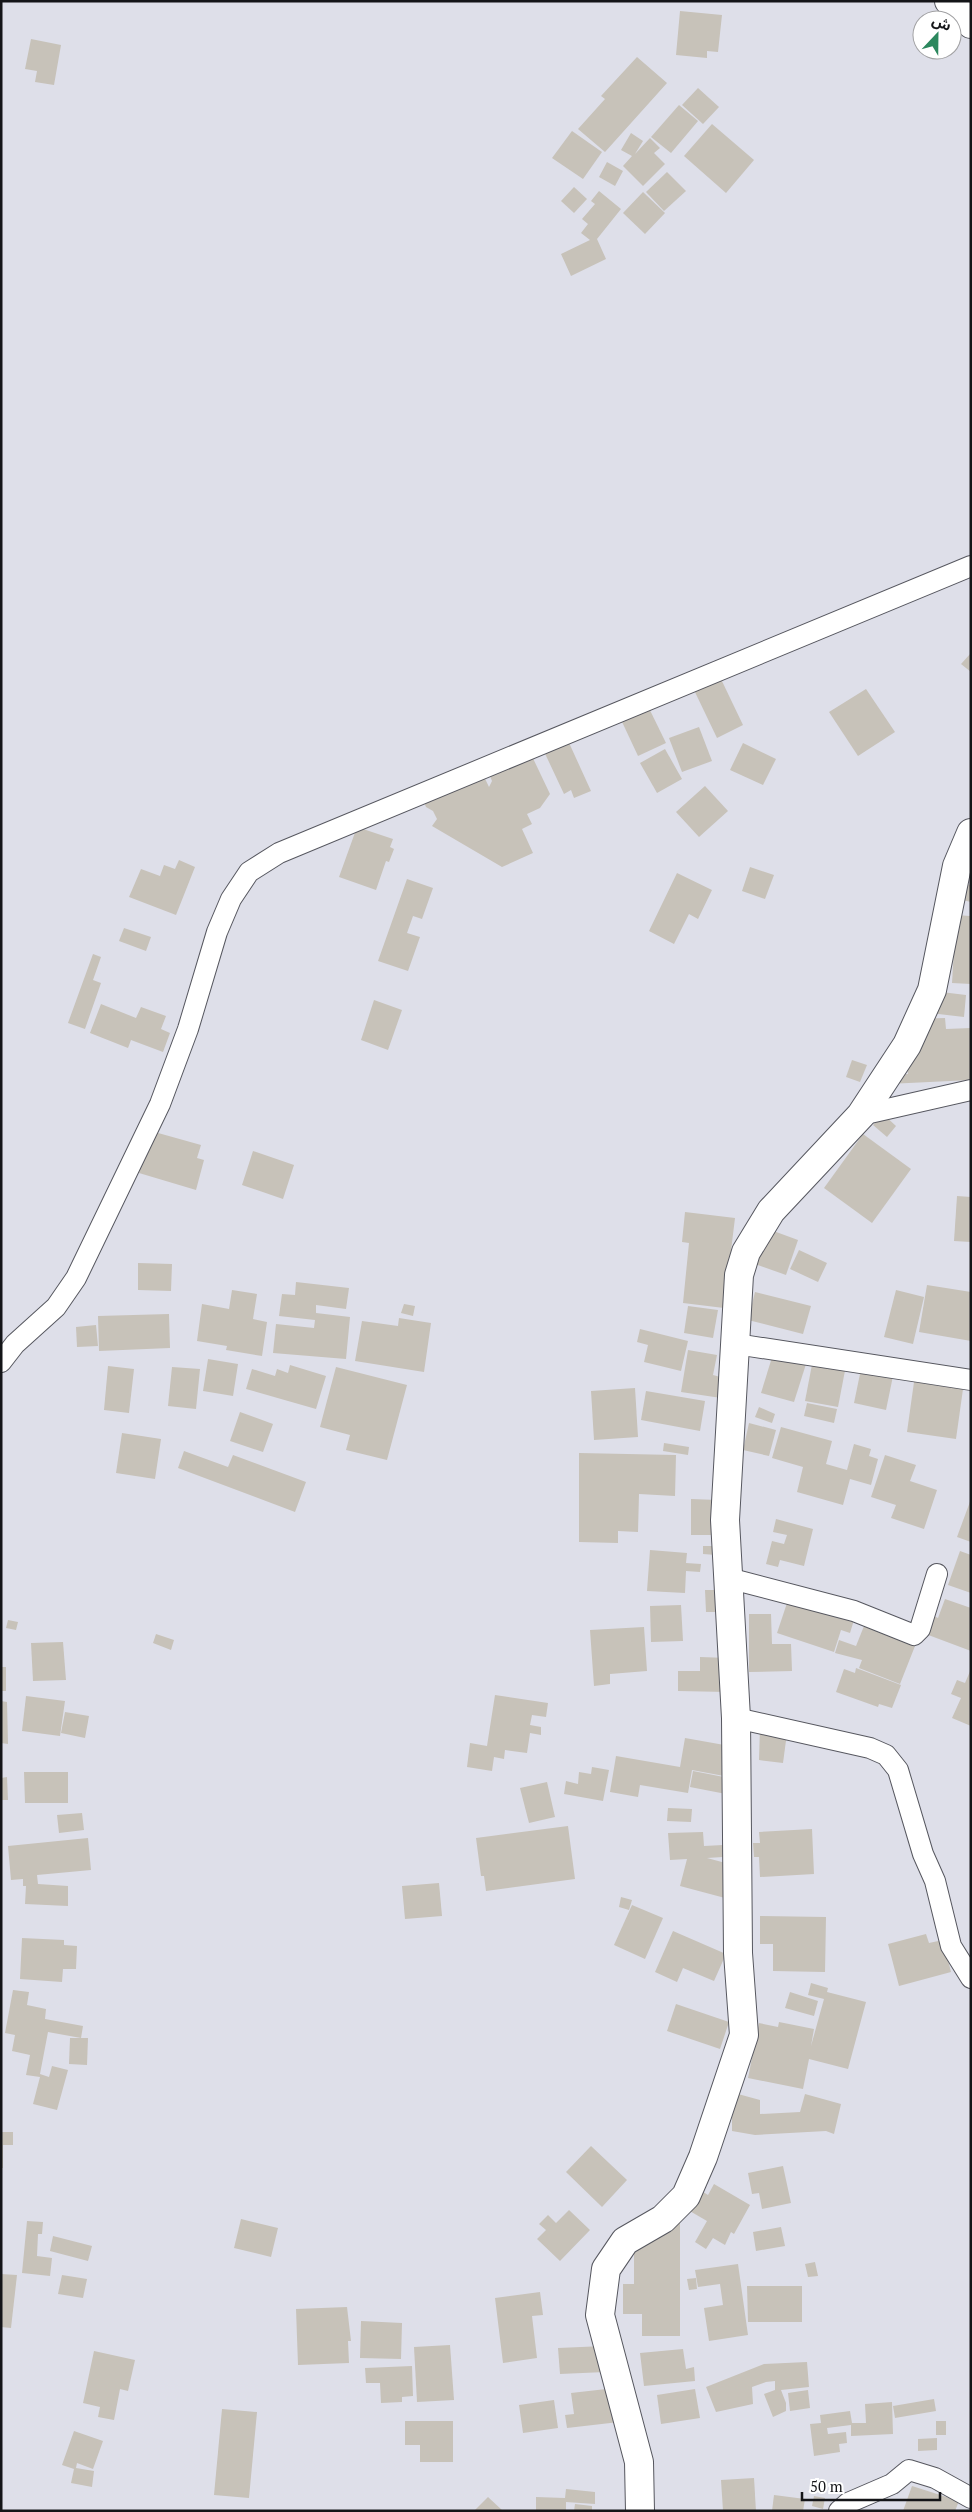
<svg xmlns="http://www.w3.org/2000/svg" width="972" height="2512" font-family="'PT Serif','Noto Sans Arabic',serif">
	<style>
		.building { fill: #c7c2b9 }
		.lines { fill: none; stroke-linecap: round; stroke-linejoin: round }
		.street-casing { stroke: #56575f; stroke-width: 22 }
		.secondary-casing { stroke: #56575f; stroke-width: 30 }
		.street { stroke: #fff; stroke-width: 20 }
		.secondary { stroke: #fff; stroke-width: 28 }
	</style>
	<rect width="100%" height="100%" fill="#dedfe9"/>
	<!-- building -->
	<g class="building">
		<path d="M680,11L722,15L718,52L707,51V58L676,55Z"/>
		<path d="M31,39L61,45L54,85L35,82L37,71L25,69Z"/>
		<path d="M637,57L667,83L605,152L578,129L605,99L601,96Z"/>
		<path d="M698,88L719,107L703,124L682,105Z"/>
		<path d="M679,105L698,121L671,153L651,137Z"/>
		<path d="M712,124L754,160L726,193L684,156Z"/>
		<path d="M572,131L602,152L583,179L552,158Z"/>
		<path d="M631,133L643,141L635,154L650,138L660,148L654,153L665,164L643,186L623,166L632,156L621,150Z"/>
		<path d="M607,162L623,171L615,186L599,177Z"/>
		<path d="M667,172L686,191L664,211L646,192Z"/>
		<path d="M574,187L587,199L574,213L561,201Z"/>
		<path d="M599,191L621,209L597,239L606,259L571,276L561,254L590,240L581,233L588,224L582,219L595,204L591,201Z"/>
		<path d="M643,192L665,213L645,234L623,213Z"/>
		<path d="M971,653V672L961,664Z"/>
		<path d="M720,677L743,725L717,738L694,690Z"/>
		<path d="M866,689L895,732L858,756L829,712Z"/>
		<path d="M643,696L666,743L638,756L616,709Z"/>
		<path d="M699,727L712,761L682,772L669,738Z"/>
		<path d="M565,734L591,791L574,798L571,790L564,794L541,745Z"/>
		<path d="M743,743L776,759L763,785L730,770Z"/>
		<path d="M665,749L682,779L657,793L640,763Z"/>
		<path d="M530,752L550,794L540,808L527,814L532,824L522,829L533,853L502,867L432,826L437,819L433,811L426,807L419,791L478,764L489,787L492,781L488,771Z"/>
		<path d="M705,786L728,811L699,837L676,812Z"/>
		<path d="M357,827L393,839L390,847L394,849L389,862L386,861L376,890L339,877Z"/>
		<path d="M179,860L195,867L176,915L129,897L141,869L160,876L164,865L175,869Z"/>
		<path d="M750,867L774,875L765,899L742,891Z"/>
		<path d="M677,873L712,890L698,919L689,914L674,944L649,931Z"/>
		<path d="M407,879L433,888L422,919L413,916L407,933L420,937L408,971L378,961Z"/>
		<path d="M962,883L971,885V902L958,899Z"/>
		<path d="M956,915L970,916L971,984L952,983Z"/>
		<path d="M124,928L151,937L146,951L119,941Z"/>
		<path d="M93,954L101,957L93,980L101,983L85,1029L68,1023Z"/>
		<path d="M933,991L966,995L964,1017L930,1013Z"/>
		<path d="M374,1000L402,1010L388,1050L361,1040Z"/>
		<path d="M101,1004L136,1018L141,1007L166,1016L161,1029L170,1033L163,1052L131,1040L128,1048L90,1033Z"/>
		<path d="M945,1018L946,1029L971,1028V1080L888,1084V1075L908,1074L907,1068L898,1061L913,1060L911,1019Z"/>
		<path d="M852,1060L867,1065L860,1082L846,1077Z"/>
		<path d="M883,1114L896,1126L887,1137L873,1125Z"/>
		<path d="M151,1131L201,1145L197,1158L204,1160L196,1190L139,1173Z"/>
		<path d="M863,1134L911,1169L872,1223L824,1188Z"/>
		<path d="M253,1151L294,1165L283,1199L242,1185Z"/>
		<path d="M957,1196L971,1197V1242L954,1241Z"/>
		<path d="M685,1212L735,1218L724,1308L683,1303L689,1243L682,1242Z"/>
		<path d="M768,1229L798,1240L786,1275L755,1264Z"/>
		<path d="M799,1250L827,1263L818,1282L790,1269Z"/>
		<path d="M138,1263L172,1264L171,1291L138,1290Z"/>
		<path d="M296,1282L349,1288L346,1309L316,1305V1313L350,1317L346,1359L273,1353L276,1324L314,1328L315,1320L279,1316L282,1294L295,1295Z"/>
		<path d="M927,1285L971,1292V1341L919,1332Z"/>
		<path d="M232,1290L257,1294L253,1319L267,1322L262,1356L226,1350L227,1346L197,1341L202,1304L229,1309Z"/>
		<path d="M896,1290L924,1297L913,1344L884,1337Z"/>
		<path d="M755,1292L811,1306L803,1334L748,1320Z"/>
		<path d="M404,1304L415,1306L413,1316L401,1313Z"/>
		<path d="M688,1306L718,1310L713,1338L684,1333Z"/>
		<path d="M169,1314L170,1348L99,1351L98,1316Z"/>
		<path d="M399,1318L431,1323L424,1372L355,1361L362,1321L398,1326Z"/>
		<path d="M96,1325L98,1346L77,1347L76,1327Z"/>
		<path d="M640,1329L688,1341L681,1371L644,1362L648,1345L637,1342Z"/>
		<path d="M815,1349L848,1355L838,1407L805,1401Z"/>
		<path d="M688,1350L717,1355L713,1375L724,1378L721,1398L681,1392Z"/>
		<path d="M773,1354L806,1364L794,1402L761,1393Z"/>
		<path d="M208,1359L238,1364L233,1396L203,1391Z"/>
		<path d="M290,1365L326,1376L316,1409L246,1389L252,1369L275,1376L277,1369L288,1373Z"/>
		<path d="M108,1366L134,1369L129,1413L104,1410Z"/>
		<path d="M172,1367L200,1369L196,1409L168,1406Z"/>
		<path d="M336,1367L407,1385L387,1460L346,1450L350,1435L320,1427Z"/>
		<path d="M861,1369L893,1376L886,1410L854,1403Z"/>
		<path d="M914,1382L963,1389L956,1439L907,1432Z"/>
		<path d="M635,1388L638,1437L594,1440L591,1391Z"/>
		<path d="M646,1391L705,1401L700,1431L641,1420Z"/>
		<path d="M807,1403L837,1409L834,1423L804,1416Z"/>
		<path d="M759,1407L775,1414L772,1423L755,1417Z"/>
		<path d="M240,1412L273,1424L263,1452L230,1441Z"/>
		<path d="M749,1423L776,1430L769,1456L743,1450Z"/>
		<path d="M781,1427L832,1441L826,1464L847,1470L854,1444L871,1449L869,1456L878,1459L871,1485L850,1479L843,1505L797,1492L803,1467L772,1458Z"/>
		<path d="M122,1433L161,1439L155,1479L116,1473Z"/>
		<path d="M664,1443L689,1447L688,1455L663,1451Z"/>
		<path d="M184,1451L228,1467L233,1455L306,1482L295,1512L178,1468Z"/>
		<path d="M579,1453L676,1455L675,1496L639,1494L638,1532L618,1531V1543L579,1542Z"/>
		<path d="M885,1455L916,1465L910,1481L937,1490L924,1529L891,1518L896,1505L871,1497Z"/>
		<path d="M691,1499L718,1500V1535H691Z"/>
		<path d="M971,1499V1542L957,1537Z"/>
		<path d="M776,1519L813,1529L804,1566L780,1560L778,1567L766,1564L772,1541L784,1544L787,1535L773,1532Z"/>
		<path d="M703,1546H716V1555L703,1554Z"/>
		<path d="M650,1550L687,1553L686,1563L701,1564L700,1572L686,1571L685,1593L647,1591Z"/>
		<path d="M960,1551L971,1555V1593L948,1585Z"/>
		<path d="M793,1585L858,1607L850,1633L841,1630L834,1652L777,1633Z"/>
		<path d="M705,1590H720V1612H706Z"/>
		<path d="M945,1599L971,1608V1651L923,1633L930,1614L938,1618Z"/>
		<path d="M681,1605L683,1641L651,1642L650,1606Z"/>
		<path d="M749,1614H771L772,1644H791L792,1671L749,1672Z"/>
		<path d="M8,1620L18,1622L16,1630L6,1628Z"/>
		<path d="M864,1626L915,1646L900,1684L859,1668L862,1660L835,1653L839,1640L856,1646Z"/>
		<path d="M644,1627L647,1671L610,1674V1684L594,1686L590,1630Z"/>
		<path d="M156,1634L174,1640L171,1650L153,1643Z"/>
		<path d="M63,1642L66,1680L33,1681L31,1643Z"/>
		<path d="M700,1657L728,1658L727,1692L678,1691V1671H700Z"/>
		<rect x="1" y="1667" width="5" height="24"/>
		<path d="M856,1668L901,1685L892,1708L879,1704L878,1707L836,1692L844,1669L855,1673Z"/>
		<path d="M971,1669V1726L952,1718L961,1698L951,1694L957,1680L965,1683Z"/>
		<path d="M495,1695L548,1703L546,1717L532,1715L530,1725L541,1727V1735L530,1733L527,1753L505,1750L504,1759L494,1757L492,1771L467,1767L470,1743L487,1746Z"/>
		<path d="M26,1696L65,1701L60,1736L22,1731Z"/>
		<path d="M1,1701L7,1702L8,1744L1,1743Z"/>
		<path d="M65,1712L89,1716L85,1738L61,1733Z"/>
		<path d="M760,1727L787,1733L783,1763L759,1760Z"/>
		<path d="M685,1738L730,1746L724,1776L692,1770L688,1793L640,1785L638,1797L610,1792L616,1756L680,1767Z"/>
		<path d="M592,1767L609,1770L603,1801L564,1794L566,1781L578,1784L579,1772L591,1774Z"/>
		<path d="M693,1771L729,1778L726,1794L690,1787Z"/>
		<path d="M24,1772H68V1803H25Z"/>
		<path d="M7,1777L8,1800H1V1778Z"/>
		<path d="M547,1782L555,1817L529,1823L520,1788Z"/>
		<path d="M668,1808L692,1809L691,1822L667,1821Z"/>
		<path d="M82,1813L84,1830L59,1833L57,1815Z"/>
		<path d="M568,1826L575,1879L486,1891L484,1876H481L476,1838Z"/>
		<path d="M812,1829L814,1874L760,1877L759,1857H754L753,1843H760L759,1832Z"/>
		<path d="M703,1832L704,1846L723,1845V1857L707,1858L733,1865L725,1898L680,1886L687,1859L670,1860L668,1833Z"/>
		<path d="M88,1838L91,1870L37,1875L38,1884L68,1886V1906L25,1904L26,1886H23V1879L11,1880L8,1846Z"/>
		<path d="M439,1883L442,1916L405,1919L402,1886Z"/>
		<path d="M621,1897L632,1900L629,1910L619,1907Z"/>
		<path d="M632,1905L663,1918L645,1959L614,1945Z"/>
		<path d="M760,1916L826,1917L825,1972L773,1971V1944H760Z"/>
		<path d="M673,1931L726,1954L714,1981L683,1968L677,1982L655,1972Z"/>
		<path d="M926,1934L929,1943L943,1940L951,1972L899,1986L888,1944Z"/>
		<path d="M22,1938L64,1940V1945L77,1946L76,1969H63L62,1982L20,1979Z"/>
		<path d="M811,1983L828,1988L827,1992L866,2002L848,2069L809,2059L803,2089L748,2078L759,2023L778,2027L779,2022L814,2029L811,2046L824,1999L808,1995Z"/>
		<path d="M13,1990L29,1992L27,2005L46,2009L45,2019L83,2026L81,2038L48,2032L40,2074L49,2077L52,2066L68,2070L57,2110L33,2104L40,2077L26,2075L30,2055L12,2051L15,2035L5,2033Z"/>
		<path d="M790,1992L818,2001L814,2016L785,2008Z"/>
		<path d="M676,2004L729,2022L720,2049L667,2031Z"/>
		<path d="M70,2038H88L87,2065L69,2064Z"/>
		<path d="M738,2094L760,2100V2114L800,2112L805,2094L841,2104L834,2134L826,2131L755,2135L732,2131V2117Z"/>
		<path d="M1,2132H13V2145H3V2168H1Z"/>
		<path d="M591,2146L627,2180L602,2207L566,2172Z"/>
		<path d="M783,2166L791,2203L762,2209L759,2193L752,2194L748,2173Z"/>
		<path d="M714,2184L750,2205L734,2234L731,2232L725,2245L713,2238L706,2249L695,2242L707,2221L688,2210L700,2190L708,2195Z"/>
		<path d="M569,2210L590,2230L560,2261L537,2239L546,2230L539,2224L548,2215L556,2223Z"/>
		<path d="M241,2219L278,2228L271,2257L234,2248Z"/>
		<path d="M680,2219V2336H642V2314H623V2284H634V2238Z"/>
		<path d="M27,2221L43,2222L42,2234H38L37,2256L52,2258L50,2276L22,2273Z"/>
		<path d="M781,2227L785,2246L756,2251L753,2232Z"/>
		<path d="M53,2236L92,2246L88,2261L50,2251Z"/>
		<path d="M815,2262L818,2276L808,2277L805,2264Z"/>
		<path d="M738,2264L748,2335L709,2341L704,2308L723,2305L720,2284L698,2287L695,2270Z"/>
		<path d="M1,2274L17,2275L11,2328L1,2327Z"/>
		<path d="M62,2275L87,2279L83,2298L58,2294Z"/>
		<path d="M696,2278L697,2289L689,2290L687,2279Z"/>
		<path d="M747,2286H802V2322H748Z"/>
		<path d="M540,2292L543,2315L532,2316L537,2358L503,2363L495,2298Z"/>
		<path d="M347,2307L351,2341H348L349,2363L298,2365L296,2309Z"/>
		<path d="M361,2321L402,2323L401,2359L360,2358Z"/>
		<path d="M450,2345L454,2400L417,2402L414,2347Z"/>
		<path d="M604,2346L605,2372L560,2374L558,2348Z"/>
		<path d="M683,2349L686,2369L694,2367L695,2381L644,2386L640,2353Z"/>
		<path d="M94,2351L135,2360L128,2391L120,2389L114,2420L98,2417L100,2407L83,2403Z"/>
		<path d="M807,2362L809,2387L781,2390L786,2403V2411L773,2417L764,2394L775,2390V2381L766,2382L752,2387L753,2404L716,2412L706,2387L764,2364Z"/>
		<path d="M412,2366L413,2396L402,2397V2402L381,2403L380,2383H366L365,2368Z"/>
		<path d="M615,2388L619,2422L567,2428L565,2415L574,2414L571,2393Z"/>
		<path d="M695,2389L700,2418L661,2424L657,2395Z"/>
		<path d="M808,2390L810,2408L790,2411L788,2393Z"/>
		<path d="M934,2399L936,2411L895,2418L893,2406Z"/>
		<path d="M554,2400L558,2428L523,2433L519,2405Z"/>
		<path d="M892,2402L893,2434L851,2436V2425L827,2428L828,2434L846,2432L847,2443L839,2444L840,2452L814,2456L810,2424L821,2423L820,2415L850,2411L852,2423H866L865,2404Z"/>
		<path d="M222,2409L257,2412L249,2498L214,2495Z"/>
		<path d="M405,2421H453V2462H420V2445H405Z"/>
		<rect x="936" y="2421" width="10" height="14"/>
		<path d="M74,2431L103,2441L93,2469L77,2463L76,2468L94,2471L92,2487L71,2483L74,2469L62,2465Z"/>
		<path d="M937,2438V2450L918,2451V2439Z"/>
		<path d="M754,2478L756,2511H723L721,2480Z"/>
		<path d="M912,2486L959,2501L955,2511H903Z"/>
		<path d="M566,2489L595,2492V2504L566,2502V2511H536V2497L565,2498Z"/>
		<path d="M774,2495L805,2499L803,2511H772Z"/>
		<path d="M814,2496L825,2498L823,2509L812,2506Z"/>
		<path d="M488,2497L503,2511H474Z"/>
		<path d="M575,2504L592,2506V2511H574Z"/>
	</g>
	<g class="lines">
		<defs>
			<g id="street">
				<path d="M861,1115L971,1090"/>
				<path d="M736,1344L971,1380"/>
				<path d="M1,1362L15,1344L56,1307L76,1278L160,1104L188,1029L217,932L231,899L249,872L279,853L971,566"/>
				<path d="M728,1578L854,1611L914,1635L920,1629L937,1574"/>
				<path d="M736,1718L870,1748L886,1755L898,1770L923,1854L935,1881L951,1946L971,1978"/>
				<path d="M839,2511L848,2503L892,2484L909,2470L935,2478L971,2498"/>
			</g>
			<g id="secondary">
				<path d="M949,1L971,24"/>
				<path d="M640,2511L639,2462L600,2315L606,2269L625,2241L663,2219L686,2196L703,2157L744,2035L738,1953L736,1718L725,1520L739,1275L746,1252L771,1211L861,1115L907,1045L932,990L957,866L971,833"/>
			</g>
		</defs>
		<!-- street casing -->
		<use href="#street" class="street-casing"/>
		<!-- secondary casing -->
		<use href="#secondary" class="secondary-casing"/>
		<!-- street -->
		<use href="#street" class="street"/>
		<!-- secondary -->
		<use href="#secondary" class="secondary"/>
	</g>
	<!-- border -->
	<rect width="972" height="2512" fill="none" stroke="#141518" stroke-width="5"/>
	<!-- north arrow -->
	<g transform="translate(937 35) rotate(22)"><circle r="24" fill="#ffffff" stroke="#a1a1a3"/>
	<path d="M0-4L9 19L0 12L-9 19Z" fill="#2c885e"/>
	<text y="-8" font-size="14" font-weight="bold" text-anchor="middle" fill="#141518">ش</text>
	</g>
	<!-- scale -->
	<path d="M802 2492v8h138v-8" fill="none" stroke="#141518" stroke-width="2.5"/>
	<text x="810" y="2492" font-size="15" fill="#141518" stroke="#ffffff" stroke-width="4" paint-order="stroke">50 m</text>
</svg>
